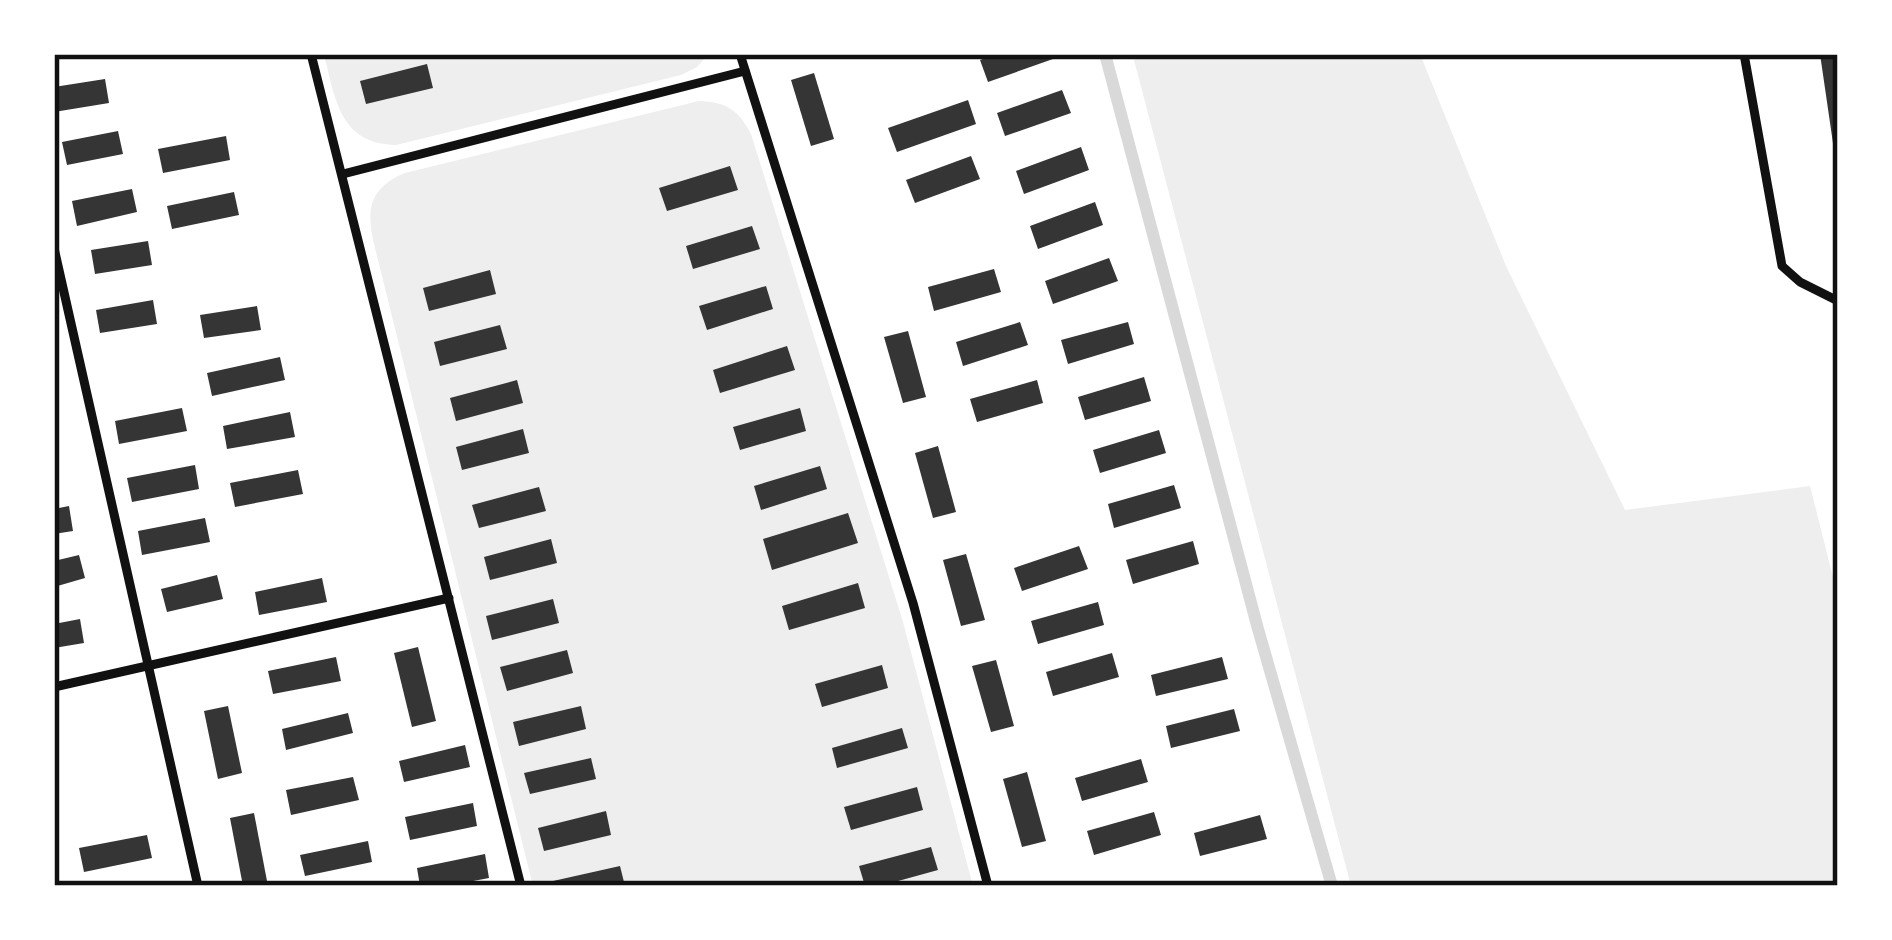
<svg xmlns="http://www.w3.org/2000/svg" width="1892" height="940" font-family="'IBM Plex Sans',sans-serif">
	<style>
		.green { fill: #eee }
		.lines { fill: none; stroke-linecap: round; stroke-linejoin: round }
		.stream { stroke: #d9d9d9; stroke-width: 12 }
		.building { fill: #353535 }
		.service { stroke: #111; stroke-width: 9 }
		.neatline { fill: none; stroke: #111; stroke-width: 4.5 }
	</style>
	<rect width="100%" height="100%" fill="#fff"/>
	<!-- green -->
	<g class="green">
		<path d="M324,54H708L697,67L681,75L396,145C340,144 335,99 324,54Z"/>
		<path d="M1145,54H1420L1506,266L1625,510L1810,486L1838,597V886H1351L1134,60Z"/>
		<path d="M699,101C726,102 739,110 751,134L903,622L973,886H533L381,272C371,230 355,193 405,173Z"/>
	</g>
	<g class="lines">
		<!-- stream -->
		<path class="stream" d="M1105,54L1258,629L1332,886"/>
	</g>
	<!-- building -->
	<g class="building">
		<path d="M996,54H1051L1053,59L988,82L980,60Z"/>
		<path d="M1820,54H1838V157H1835Z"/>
		<path d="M427,64L433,88L366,104L360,81Z"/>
		<path d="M814,73L834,139L811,146L791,80Z"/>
		<path d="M105,79L109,103L54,112V87Z"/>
		<path d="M1062,90L1071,113L1005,136L997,113Z"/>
		<path d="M968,100L976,124L897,152L888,128Z"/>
		<path d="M118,131L123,154L67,165L62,142Z"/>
		<path d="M226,136L230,160L163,173L158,149Z"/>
		<path d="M1081,147L1089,170L1024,194L1016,171Z"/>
		<path d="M971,156L980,179L915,203L906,180Z"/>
		<path d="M730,166L738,190L667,211L659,188Z"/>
		<path d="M132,189L137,212L77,226L72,201Z"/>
		<path d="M234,192L239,215L172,229L167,206Z"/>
		<path d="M1095,202L1103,225L1038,249L1030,226Z"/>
		<path d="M752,226L760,249L693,269L686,246Z"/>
		<path d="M148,241L152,265L95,274L91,250Z"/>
		<path d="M1109,258L1118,281L1053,304L1045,281Z"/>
		<path d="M994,269L1001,292L934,311L928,287Z"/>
		<path d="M490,270L496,294L429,311L423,288Z"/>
		<path d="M766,286L773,309L707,330L699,306Z"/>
		<path d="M153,300L157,324L100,333L96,310Z"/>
		<path d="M257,306L261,330L204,338L200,315Z"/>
		<path d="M1020,322L1028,345L963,366L956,342Z"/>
		<path d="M1128,322L1134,344L1068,364L1061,340Z"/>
		<path d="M500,325L507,349L440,366L434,342Z"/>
		<path d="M908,331L926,397L903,403L884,337Z"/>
		<path d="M787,346L795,370L720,393L713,370Z"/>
		<path d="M280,357L285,380L212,396L207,373Z"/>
		<path d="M1144,377L1151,401L1085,420L1078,397Z"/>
		<path d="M517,380L523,403L456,421L450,398Z"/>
		<path d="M1037,380L1043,403L977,422L970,399Z"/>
		<path d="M182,408L187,431L119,444L115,421Z"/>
		<path d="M800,408L806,431L740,450L733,427Z"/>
		<path d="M290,412L295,437L227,449L223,426Z"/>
		<path d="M523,429L529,453L462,470L456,447Z"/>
		<path d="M1159,430L1166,453L1100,473L1093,450Z"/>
		<path d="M938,446L956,512L933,518L915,453Z"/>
		<path d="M195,465L199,489L132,502L127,478Z"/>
		<path d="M820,466L827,489L761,510L754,486Z"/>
		<path d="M298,470L303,494L235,507L230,483Z"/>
		<path d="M1174,485L1181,508L1114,528L1108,504Z"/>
		<path d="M539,487L546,511L479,528L472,505Z"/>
		<path d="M69,506L73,531L54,534V509Z"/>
		<path d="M848,513L858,543L772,570L763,539Z"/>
		<path d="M205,518L210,542L142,555L138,531Z"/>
		<path d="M551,539L557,563L490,580L484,557Z"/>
		<path d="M1193,541L1199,564L1133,584L1126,560Z"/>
		<path d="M1079,546L1088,569L1022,591L1014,568Z"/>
		<path d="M966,554L985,620L961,626L943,560Z"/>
		<path d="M79,555L85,578L54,587V561Z"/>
		<path d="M217,575L223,599L167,612L161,589Z"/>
		<path d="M322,578L327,602L259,615L255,592Z"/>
		<path d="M858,583L865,608L789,630L782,606Z"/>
		<path d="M553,599L559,623L492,640L486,616Z"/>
		<path d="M1098,602L1104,625L1038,644L1031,621Z"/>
		<path d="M80,619L84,643L54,648V624Z"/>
		<path d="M418,647L436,721L412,727L394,653Z"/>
		<path d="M567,650L573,673L507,691L500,667Z"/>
		<path d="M1112,653L1119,677L1053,696L1046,672Z"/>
		<path d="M336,657L341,681L273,694L268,671Z"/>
		<path d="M1222,657L1228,679L1156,696L1151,675Z"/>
		<path d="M996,660L1014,726L991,732L972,666Z"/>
		<path d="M882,665L888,688L822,707L815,684Z"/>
		<path d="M228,706L242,773L218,779L204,711Z"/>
		<path d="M581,706L586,729L519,746L513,722Z"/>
		<path d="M1234,709L1240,731L1171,748L1166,726Z"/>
		<path d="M348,713L353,733L286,750L282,729Z"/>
		<path d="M902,728L908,748L837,768L832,748Z"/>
		<path d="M465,745L470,767L404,782L399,761Z"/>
		<path d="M591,758L596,779L530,794L524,773Z"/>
		<path d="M1141,759L1148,782L1082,801L1075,778Z"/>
		<path d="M1027,772L1046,841L1022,847L1003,779Z"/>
		<path d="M353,777L359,800L291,815L286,790Z"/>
		<path d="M917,787L923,810L851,830L844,807Z"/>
		<path d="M473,803L477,826L410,840L405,817Z"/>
		<path d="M606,811L611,835L544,851L538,828Z"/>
		<path d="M1154,812L1161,835L1094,855L1087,831Z"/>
		<path d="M254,813L267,881L243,886L230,818Z"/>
		<path d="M1260,815L1267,839L1200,856L1194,833Z"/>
		<path d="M147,835L152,858L84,872L79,848Z"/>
		<path d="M368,841L372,862L305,876L300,855Z"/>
		<path d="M931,847L938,870L880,886H865L859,866Z"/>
		<path d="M485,854L489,878L447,886H420L417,868Z"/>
		<path d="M620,866L625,886H554L553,881Z"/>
	</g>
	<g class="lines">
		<!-- service -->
		<g class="service">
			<path d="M311,54L521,886"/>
			<path d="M740,54L913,603L988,886"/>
			<path d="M1744,54L1782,266L1800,282L1838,301"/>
			<path d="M343,174L745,71"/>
			<path d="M54,248L198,886"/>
			<path d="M54,687L449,598"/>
		</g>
	</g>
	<!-- border -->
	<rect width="1892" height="940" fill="none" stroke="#ffffff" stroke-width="114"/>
	<rect x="57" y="57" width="1778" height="826" class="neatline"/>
</svg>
